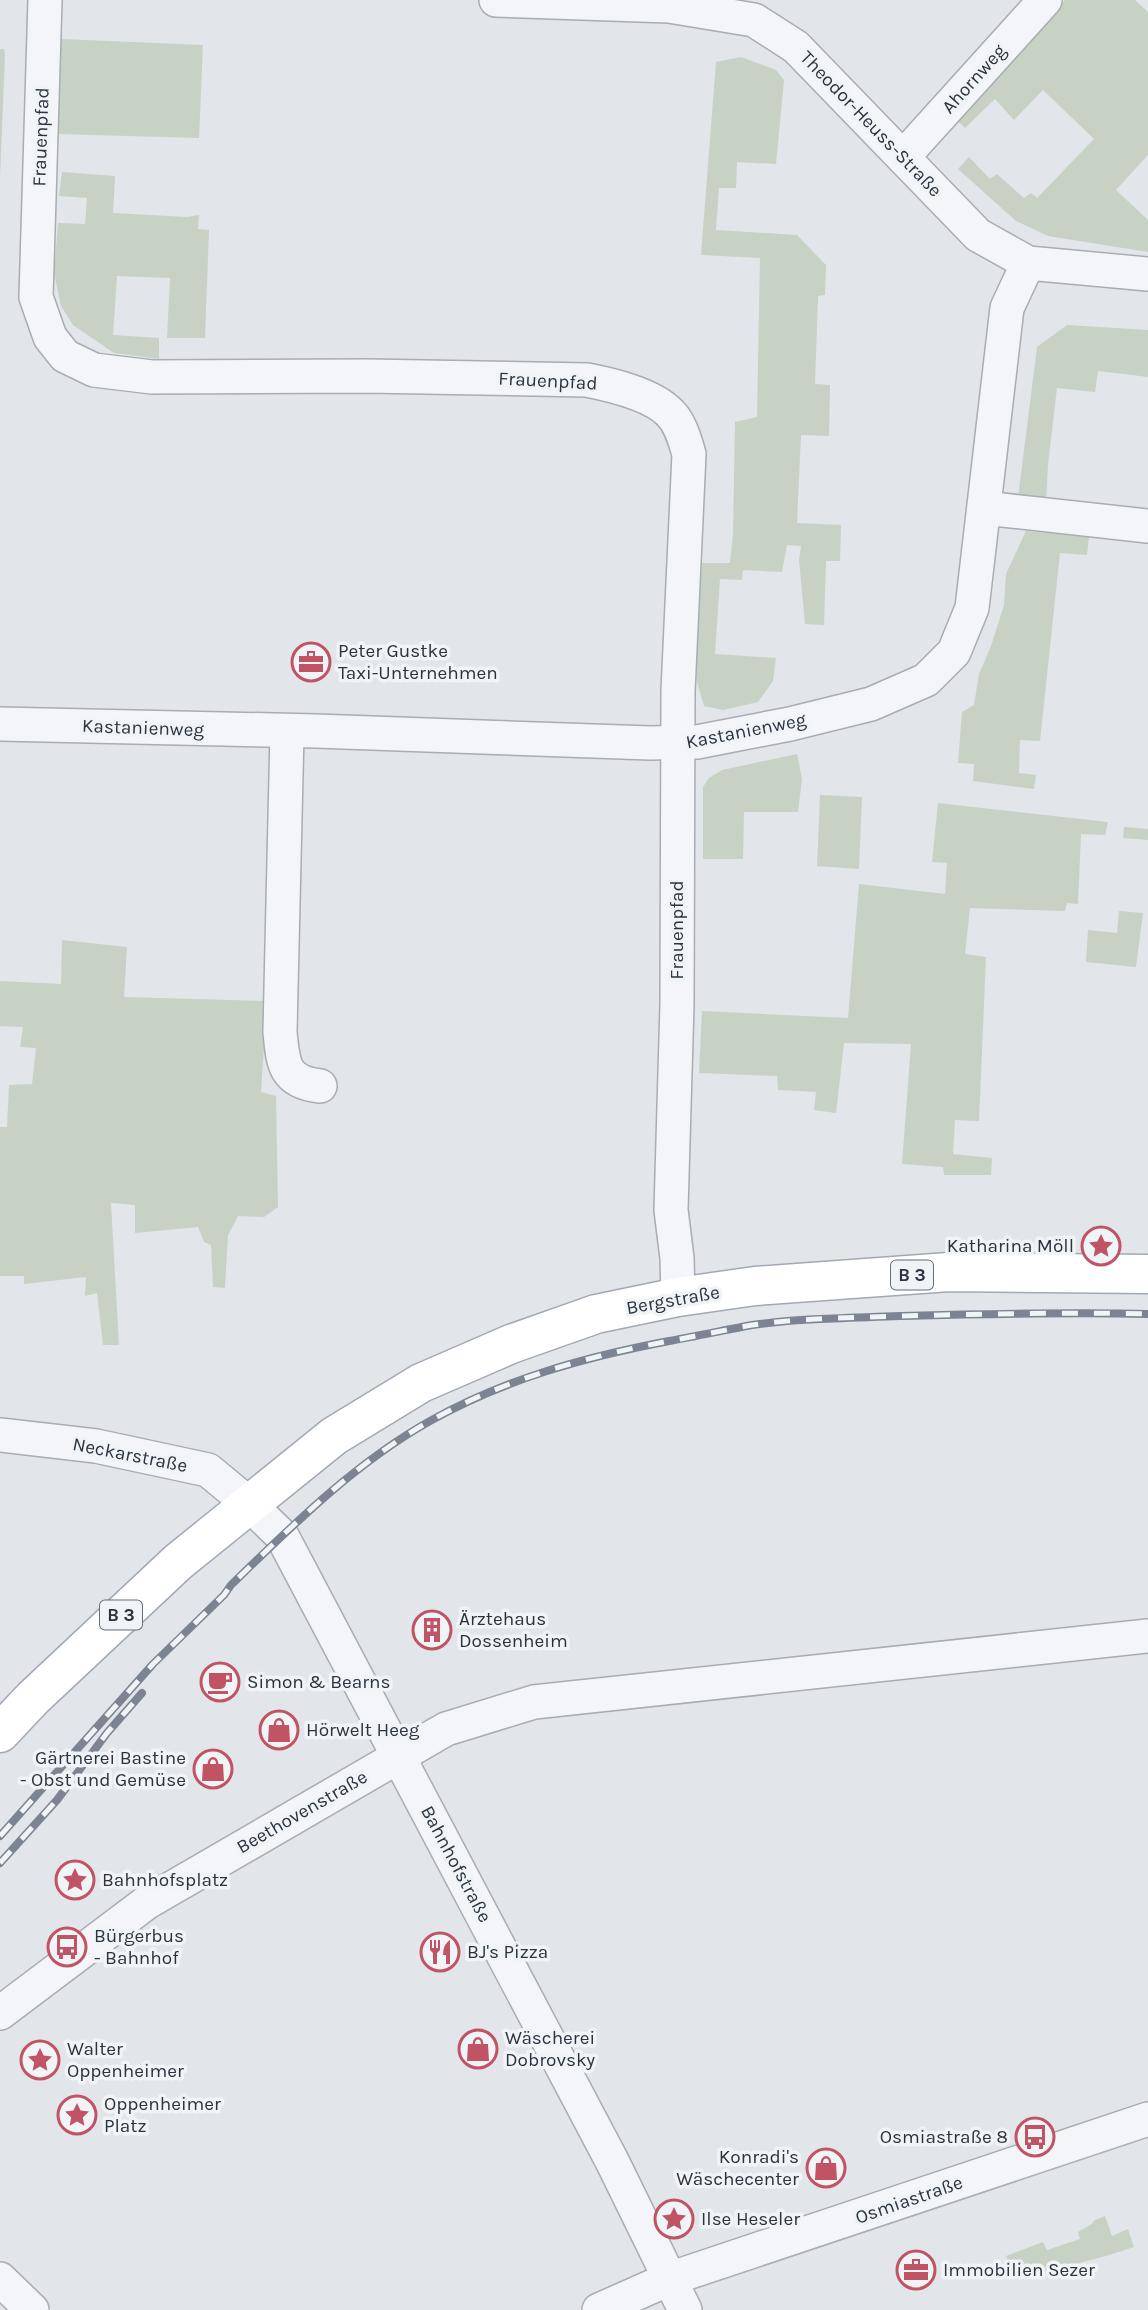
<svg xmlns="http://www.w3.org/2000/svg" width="1148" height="2310" font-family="Karla,sans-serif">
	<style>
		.green { fill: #c7d2c4 }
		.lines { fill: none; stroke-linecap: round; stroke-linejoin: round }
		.street-casing { stroke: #a8acb3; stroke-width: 36 }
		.primary-casing { stroke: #a2a9b4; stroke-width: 41 }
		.street { stroke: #f4f5f8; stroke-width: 33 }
		.primary { stroke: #fff; stroke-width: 38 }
		.rail-casing { stroke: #7d8491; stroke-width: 8 }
		.rail { stroke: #f1f4f7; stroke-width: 5; stroke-dasharray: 16; stroke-linecap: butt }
		.labels { text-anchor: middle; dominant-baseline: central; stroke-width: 7; stroke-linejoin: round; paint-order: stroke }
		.shield { fill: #f1f4f7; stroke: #676d76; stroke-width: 2 }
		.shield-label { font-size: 18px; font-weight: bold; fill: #2c333f }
		.street-label { font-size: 19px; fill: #2c333f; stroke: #f1f4f7 }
		.poi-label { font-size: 19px; fill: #2c333f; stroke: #f1f4f7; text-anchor: start }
	</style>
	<rect width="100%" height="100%" fill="#e2e5e9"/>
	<!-- green -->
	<g class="green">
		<path d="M1065,0H1135L1148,12V155L1116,190L1148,220V252L1048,236L1016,221L958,169L969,157L990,179L997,174L1024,198L1031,193L1037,198L1094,139L1043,90L1014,120L995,99L965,128L953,116Z"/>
		<path d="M61,39L203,45L199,138L57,134Z"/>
		<path d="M0,49H4L5,55L0,177Z"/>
		<path d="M741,57L776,70L784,80L776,164L737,162L736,188H719L716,230L797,235L826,265L825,295L818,296L815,384L830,385L829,436L801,435L797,523L841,525L840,561H826L824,625L805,624L799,560L801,546L787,545L782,572L743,570L742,580L720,579L715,654L776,658L773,681L758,702L723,710L704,706L695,675L702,563H730L733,534L735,422L757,417L760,258L701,255L716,62Z"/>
		<path d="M62,172L115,176L113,213L187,217L199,215L198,229L209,230L205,338H167L170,278L117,276L113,335L159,338V359L114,353L73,325L61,306L54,273L58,223L85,224L87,198L59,196Z"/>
		<path d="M1067,325L1148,330V377L1098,371L1095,392L1057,388L1048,464L1046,504L1018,498L1037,347Z"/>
		<path d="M1026,531L1089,537L1087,555L1060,553L1040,741L1020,740L1019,773L1036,775L1034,789L973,781L974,764L958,763L962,712L974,705L979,674L991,646L1004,605L1006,574Z"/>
		<path d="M797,754L802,779L798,812H744L743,859H703V787L709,778L722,770Z"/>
		<path d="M820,795L862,797L859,869L817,866Z"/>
		<path d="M938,803L1108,822L1105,835L1081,834L1078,904L1067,903L1065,911L970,908L965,954L986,957L979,1121L955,1120L953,1154L992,1158L991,1175H944L943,1167L902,1164L911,1044L844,1043L836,1113L814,1110L816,1092L778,1090L777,1076L699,1073L702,1011L848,1018L859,884L945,894L947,863L932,862Z"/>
		<path d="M1124,827L1148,829V840L1123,838Z"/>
		<path d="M1119,911L1143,913L1136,967L1086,962L1088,930L1117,933Z"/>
		<path d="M62,940L127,947L124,997L267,1001L261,1092L276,1096L278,1207L264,1217L238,1216L228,1235L225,1288L213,1287L211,1245L204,1242L198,1227L135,1233V1205L111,1203L119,1345H103L97,1293L85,1296L86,1277L24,1284V1276H0V1127H7L9,1085L32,1084L36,1048L20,1047L23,1027L0,1026V981L61,984Z"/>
		<path d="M1105,2216L1112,2236L1128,2229L1134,2247L1106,2256L1015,2280L1006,2256L1043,2242L1047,2250L1080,2239L1078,2232L1093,2223V2221Z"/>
	</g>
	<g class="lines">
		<defs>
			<g id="street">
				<path d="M45,0L36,297L50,337L65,356L94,370L152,377L366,376L587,380C612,385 652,394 670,413C681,424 685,441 689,454L678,691L677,1004L671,1210L677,1258L678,1297"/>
				<path d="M496,0L669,6L754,20L796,47L978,235L1028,263L1148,274"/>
				<path d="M903,157L1045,0"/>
				<path d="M984,508L1148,526"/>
				<path d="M0,724L316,731L650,743L697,742L790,724L871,704L926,680L954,652L972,608L1007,308L1028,263"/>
				<path d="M287,732L280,1032C283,1064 284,1082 320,1086"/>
				<path d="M0,1435L96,1446L208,1470L249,1504L282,1536L612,2161L685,2310"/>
				<path d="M0,2013L146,1903L446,1729L534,1702L1148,1636"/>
				<path d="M0,2279L32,2310"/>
				<path d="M599,2310L669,2279L1148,2119"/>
			</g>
			<path id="primary" d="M0,1733L33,1698L178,1562L334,1436L421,1383L511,1344L596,1314L678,1297L755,1286L949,1272L1148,1274"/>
		</defs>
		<!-- street casing -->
		<use href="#street" class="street-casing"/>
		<!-- primary casing -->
		<use href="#primary" class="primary-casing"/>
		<!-- street -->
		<use href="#street" class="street"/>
		<!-- primary -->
		<use href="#primary" class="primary"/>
		<defs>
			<g id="rail">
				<path d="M0,1836L153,1664L224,1595L231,1585C293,1525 355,1463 430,1421C505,1379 585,1357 669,1341C697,1336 725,1330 752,1325C801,1318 851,1318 900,1316C983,1314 1065,1312 1148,1314"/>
				<path d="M0,1863L57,1800L107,1733L142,1693"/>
			</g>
		</defs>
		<!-- rail casing -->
		<use href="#rail" class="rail-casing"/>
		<!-- rail -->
		<use href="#rail" class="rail"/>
	</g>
	<!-- icons -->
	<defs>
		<symbol id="office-ring" viewBox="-11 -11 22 22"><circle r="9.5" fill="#f1f4f7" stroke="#c15464" stroke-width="1.5"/><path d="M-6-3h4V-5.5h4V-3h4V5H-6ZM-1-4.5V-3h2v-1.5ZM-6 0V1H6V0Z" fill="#c15464"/></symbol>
		<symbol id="sight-ring" viewBox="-11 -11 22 22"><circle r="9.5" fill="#f1f4f7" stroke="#c15464" stroke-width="1.5"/><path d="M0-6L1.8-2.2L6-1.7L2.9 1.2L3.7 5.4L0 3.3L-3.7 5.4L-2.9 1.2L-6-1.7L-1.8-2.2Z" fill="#c15464"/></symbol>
		<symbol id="building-ring" viewBox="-11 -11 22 22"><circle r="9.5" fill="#f1f4f7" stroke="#c15464" stroke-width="1.5"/><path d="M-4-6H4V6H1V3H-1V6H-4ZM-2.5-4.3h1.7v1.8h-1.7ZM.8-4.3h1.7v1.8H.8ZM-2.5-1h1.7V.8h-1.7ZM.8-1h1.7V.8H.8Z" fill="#c15464"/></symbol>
		<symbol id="cafe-ring" viewBox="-11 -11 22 22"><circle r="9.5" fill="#f1f4f7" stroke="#c15464" stroke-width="1.5"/><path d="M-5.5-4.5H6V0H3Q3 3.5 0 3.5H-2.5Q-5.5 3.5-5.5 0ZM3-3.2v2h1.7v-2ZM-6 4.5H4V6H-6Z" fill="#c15464"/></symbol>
		<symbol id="shop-ring" viewBox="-11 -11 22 22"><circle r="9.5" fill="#f1f4f7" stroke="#c15464" stroke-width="1.5"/><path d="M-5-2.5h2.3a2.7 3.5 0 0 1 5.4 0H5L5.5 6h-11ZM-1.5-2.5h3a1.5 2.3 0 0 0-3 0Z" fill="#c15464"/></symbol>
		<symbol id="bus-ring" viewBox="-11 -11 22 22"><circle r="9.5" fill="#f1f4f7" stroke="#c15464" stroke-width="1.5"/><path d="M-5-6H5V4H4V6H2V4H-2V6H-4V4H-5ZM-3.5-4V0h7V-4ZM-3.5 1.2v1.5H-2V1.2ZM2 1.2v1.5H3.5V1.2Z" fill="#c15464"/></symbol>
		<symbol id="restaurant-ring" viewBox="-11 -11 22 22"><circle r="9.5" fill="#f1f4f7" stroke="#c15464" stroke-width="1.5"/><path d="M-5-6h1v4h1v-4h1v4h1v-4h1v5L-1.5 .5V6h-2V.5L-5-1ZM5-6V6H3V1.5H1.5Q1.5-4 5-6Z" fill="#c15464"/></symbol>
	</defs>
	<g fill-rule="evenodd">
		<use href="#office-ring" x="289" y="640" width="44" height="44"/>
		<use href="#sight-ring" x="1079" y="1224" width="44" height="44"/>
		<use href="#building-ring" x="410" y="1608" width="44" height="44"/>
		<use href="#cafe-ring" x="198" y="1660" width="44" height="44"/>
		<use href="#shop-ring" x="257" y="1708" width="44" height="44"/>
		<use href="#shop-ring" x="191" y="1747" width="44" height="44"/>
		<use href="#sight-ring" x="53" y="1858" width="44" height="44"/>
		<use href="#bus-ring" x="45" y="1925" width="44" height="44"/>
		<use href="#restaurant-ring" x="418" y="1930" width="44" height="44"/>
		<use href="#shop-ring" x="456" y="2027" width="44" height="44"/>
		<use href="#sight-ring" x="18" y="2038" width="44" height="44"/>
		<use href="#sight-ring" x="55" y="2093" width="44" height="44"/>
		<use href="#bus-ring" x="1013" y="2115" width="44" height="44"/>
		<use href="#shop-ring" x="804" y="2146" width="44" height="44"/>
		<use href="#sight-ring" x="652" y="2197" width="44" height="44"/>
		<use href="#office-ring" x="894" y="2248" width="44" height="44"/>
	</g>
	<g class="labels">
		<!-- shield labels -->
		<g class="shield">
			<rect x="891" y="1260.5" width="42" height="29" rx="5"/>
			<rect x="100" y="1600.5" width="42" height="29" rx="5"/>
		</g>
		<g class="shield-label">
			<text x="912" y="1275">B 3</text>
			<text x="121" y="1615">B 3</text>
		</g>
		<!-- street labels -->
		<g class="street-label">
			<text transform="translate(974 79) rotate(-48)">Ahornweg</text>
			<text transform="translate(871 124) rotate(46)">Theodor-Heuss-Straße</text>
			<text transform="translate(41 137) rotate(-88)">Frauenpfad</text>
			<text transform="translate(548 381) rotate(3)">Frauenpfad</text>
			<text transform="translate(143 728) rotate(2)">Kastanienweg</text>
			<text transform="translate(746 731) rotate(-11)">Kastanienweg</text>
			<text transform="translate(677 930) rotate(-90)">Frauenpfad</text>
			<text transform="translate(673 1300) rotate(-10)">Bergstraße</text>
			<text transform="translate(130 1455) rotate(11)">Neckarstraße</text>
			<text transform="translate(302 1812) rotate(-30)">Beethovenstraße</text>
			<text transform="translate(456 1864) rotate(62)">Bahnhofstraße</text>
			<text transform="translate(909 2200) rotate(-19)">Osmiastraße</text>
		</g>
		<!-- poi labels -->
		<g class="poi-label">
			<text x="338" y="651">Peter Gustke<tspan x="338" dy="22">Taxi-Unternehmen</tspan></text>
			<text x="1074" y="1246" text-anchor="end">Katharina Möll</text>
			<text x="459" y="1619">Ärztehaus<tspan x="459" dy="22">Dossenheim</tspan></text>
			<text x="247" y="1682">Simon &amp; Bearns</text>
			<text x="306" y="1730">Hörwelt Heeg</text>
			<text x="186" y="1758" text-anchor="end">Gärtnerei Bastine<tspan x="186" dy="22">- Obst und Gemüse</tspan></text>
			<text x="102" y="1880">Bahnhofsplatz</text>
			<text x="94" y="1936">Bürgerbus<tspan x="94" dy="22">- Bahnhof</tspan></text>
			<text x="467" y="1952">BJ's Pizza</text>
			<text x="505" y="2038">Wäscherei<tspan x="505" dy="22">Dobrovsky</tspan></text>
			<text x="67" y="2049">Walter<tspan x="67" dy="22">Oppenheimer</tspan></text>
			<text x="104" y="2104">Oppenheimer<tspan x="104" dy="22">Platz</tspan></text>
			<text x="1008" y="2137" text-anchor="end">Osmiastraße 8</text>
			<text x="799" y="2157" text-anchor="end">Konradi's<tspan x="799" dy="22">Wäschecenter</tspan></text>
			<text x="701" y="2219">Ilse Heseler</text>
			<text x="943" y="2270">Immobilien Sezer</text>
		</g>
	</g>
</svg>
